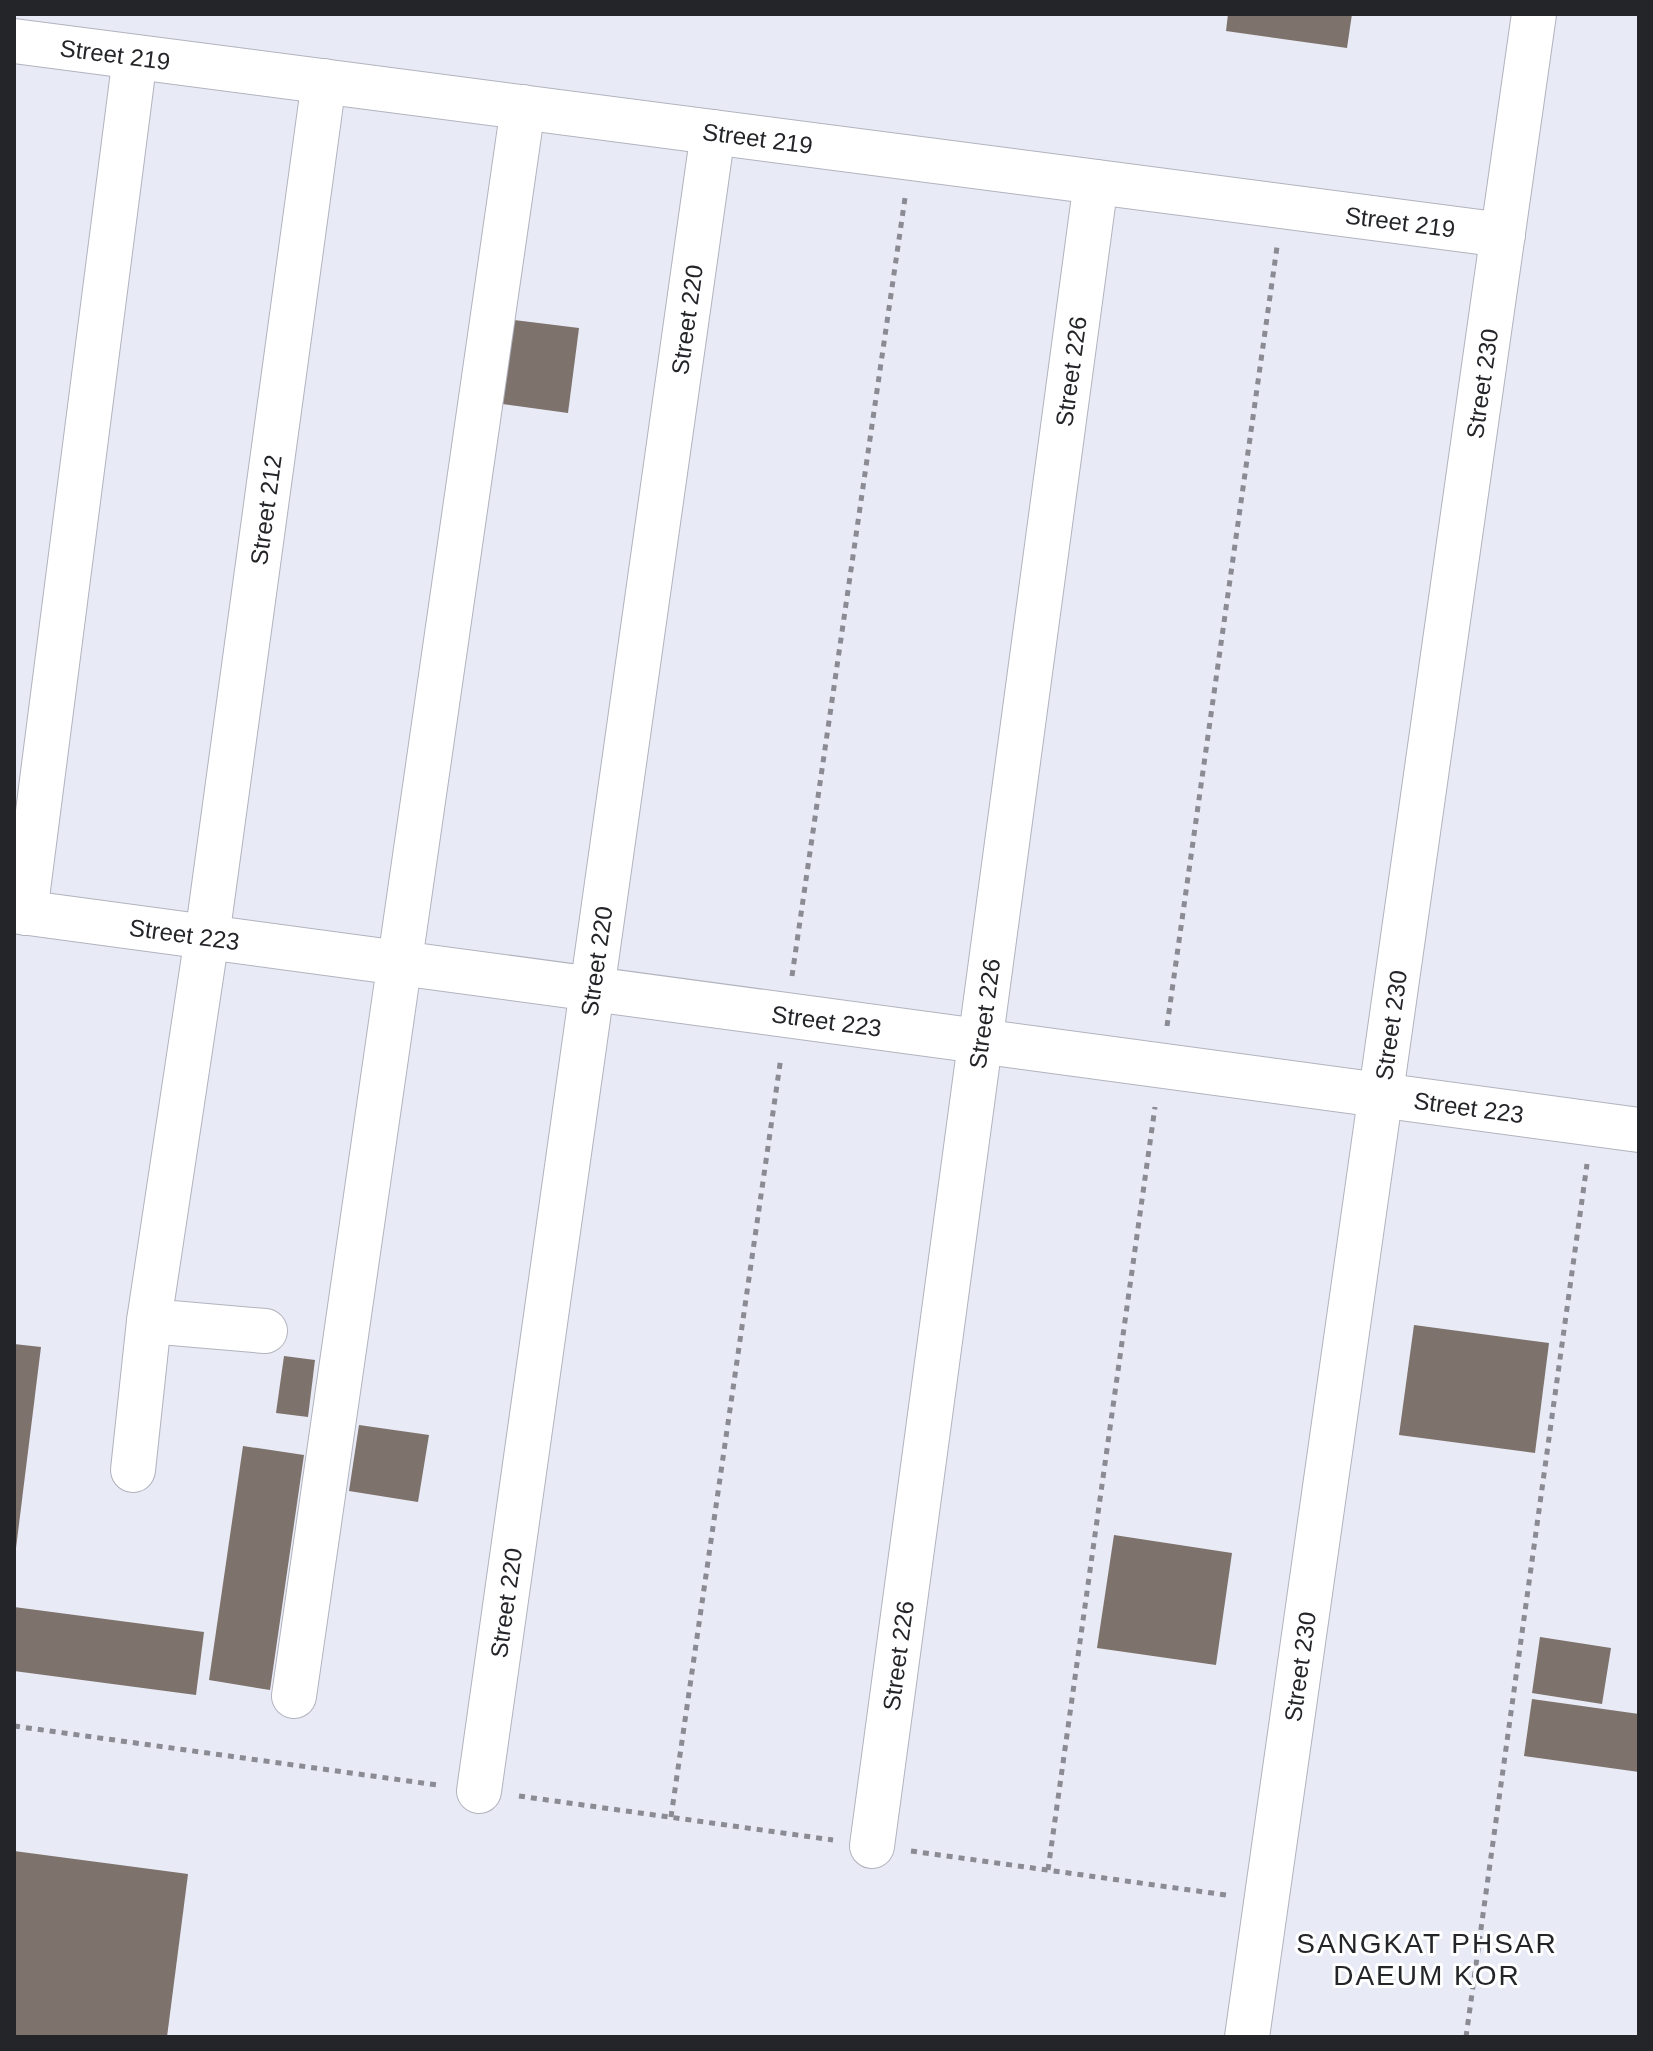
<svg xmlns="http://www.w3.org/2000/svg" width="1653" height="2051" font-family="Arial,sans-serif">
	<style>
		.building { fill: #7d726c }
		.lines { fill: none; stroke-linecap: round; stroke-linejoin: round }
		.minor-casing { stroke: #b1b3be; stroke-width: 46 }
		.path { stroke: #8a8b93; stroke-width: 5; stroke-dasharray: 6 6; stroke-linecap: butt }
		.minor { stroke: #fff; stroke-width: 44 }
		.labels { text-anchor: middle; dominant-baseline: central; stroke-width: 6; stroke-linejoin: round; paint-order: stroke }
		.street-label { font-size: 24px; fill: #242529; stroke: #fff }
		.quarter-label { font-size: 28px; letter-spacing: 2px; fill: #242529; stroke: #fff }
	</style>
	<rect width="100%" height="100%" fill="#e8eaf5"/>
	<!-- building -->
	<g class="building">
		<path d="M1228,14H1352L1347,48L1226,31Z"/>
		<path d="M498,318L579,328L568,413L487,402Z"/>
		<path d="M1414,1325L1549,1343L1535,1453L1399,1435Z"/>
		<path d="M14,1344L41,1347L16,1548H14Z"/>
		<path d="M284,1356L315,1360L308,1417L276,1413Z"/>
		<path d="M359,1425L429,1435L418,1502L349,1491Z"/>
		<path d="M243,1446L304,1455L270,1690L209,1680Z"/>
		<path d="M1114,1535L1232,1553L1216,1665L1097,1648Z"/>
		<path d="M14,1607L204,1632L196,1695L14,1671Z"/>
		<path d="M1540,1637L1611,1648L1602,1704L1532,1693Z"/>
		<path d="M1532,1699L1639,1714V1772L1524,1756Z"/>
		<path d="M14,1851L188,1874L167,2037H14Z"/>
	</g>
	<g class="lines">
		<defs>
			<g id="minor">
				<path id="s1" d="M14,41L1503,235"/>
				<path id="s2" d="M14,911L1639,1130"/>
				<path d="M25,913L135,57"/>
				<path id="s3" d="M265,1331L149,1321L207,937L324,81"/>
				<path d="M133,1470L149,1321"/>
				<path d="M294,1696L523,107"/>
				<path id="s4" d="M479,1791L713,132"/>
				<path id="s5" d="M872,1846L1096,182"/>
				<path id="s6" d="M1247,2037L1534,14"/>
			</g>
		</defs>
		<!-- minor casing -->
		<use href="#minor" class="minor-casing"/>
		<!-- path -->
		<g class="path">
			<path d="M792,976L905,198"/>
			<path d="M1167,1026L1277,247"/>
			<path d="M14,1726L437,1785"/>
			<path d="M519,1796L833,1840"/>
			<path d="M671,1817L781,1057"/>
			<path d="M911,1851L1226,1895"/>
			<path d="M1048,1870L1155,1107"/>
			<path d="M1466,2037L1587,1164"/>
		</g>
		<!-- minor -->
		<use href="#minor" class="minor"/>
	</g>
	<g class="labels">
		<!-- street labels -->
		<g class="street-label">
			<text stroke="none"><textPath href="#s1" startOffset="102">Street 219</textPath></text>
			<text stroke="none"><textPath href="#s1" startOffset="750">Street 219</textPath></text>
			<text stroke="none"><textPath href="#s1" startOffset="1398">Street 219</textPath></text>
			<text stroke="none"><textPath href="#s4" startOffset="1486">Street 220</textPath></text>
			<text stroke="none"><textPath href="#s5" startOffset="1488">Street 226</textPath></text>
			<text stroke="none"><textPath href="#s6" startOffset="1670">Street 230</textPath></text>
			<text stroke="none"><textPath href="#s3" startOffset="936">Street 212</textPath></text>
			<text stroke="none"><textPath href="#s2" startOffset="172">Street 223</textPath></text>
			<text stroke="none"><textPath href="#s4" startOffset="838">Street 220</textPath></text>
			<text stroke="none"><textPath href="#s5" startOffset="840">Street 226</textPath></text>
			<text stroke="none"><textPath href="#s2" startOffset="820">Street 223</textPath></text>
			<text stroke="none"><textPath href="#s6" startOffset="1022">Street 230</textPath></text>
			<text stroke="none"><textPath href="#s2" startOffset="1468">Street 223</textPath></text>
			<text stroke="none"><textPath href="#s4" startOffset="190">Street 220</textPath></text>
			<text stroke="none"><textPath href="#s5" startOffset="192">Street 226</textPath></text>
			<text stroke="none"><textPath href="#s6" startOffset="374">Street 230</textPath></text>
		</g>
		<!-- quarter labels -->
		<g class="quarter-label">
			<text x="1427" y="1943">SANGKAT PHSAR<tspan x="1427" dy="32">DAEUM KOR</tspan></text>
		</g>
	</g>
	<!-- border -->
	<rect width="1653" height="2051" fill="none" stroke="#242529" stroke-width="32"/>
</svg>
